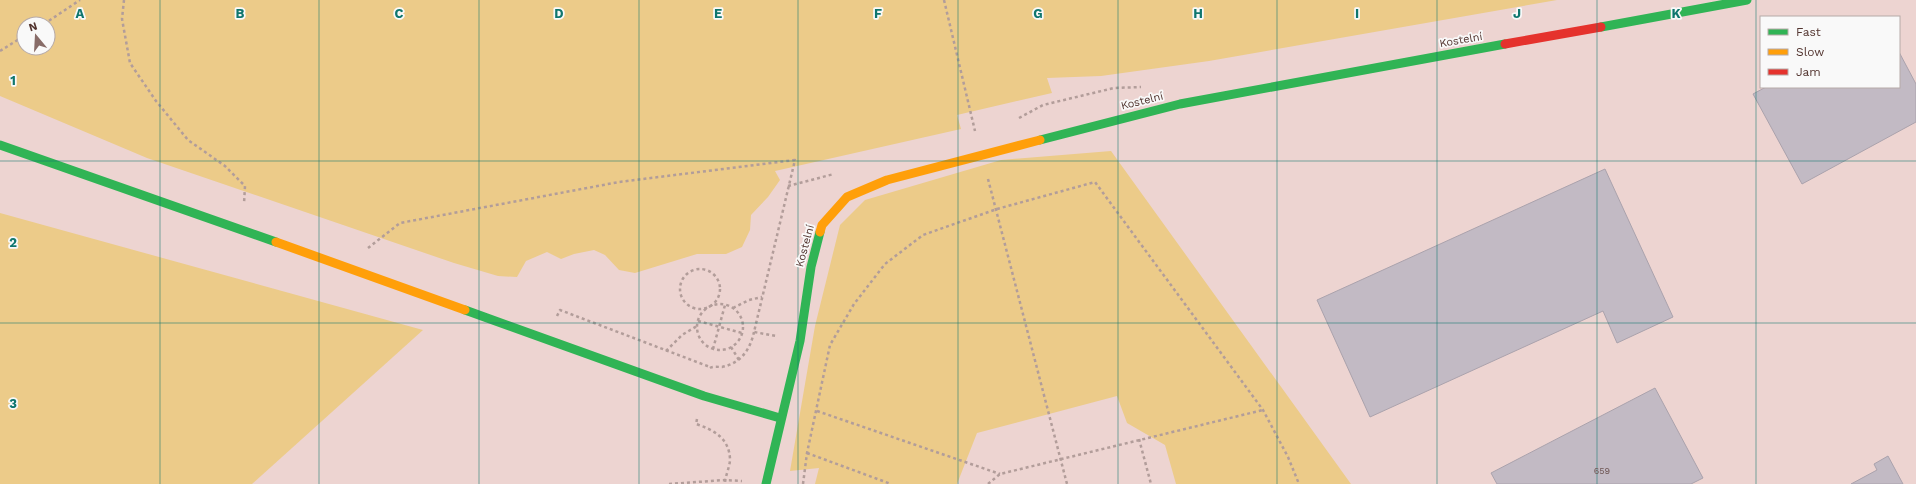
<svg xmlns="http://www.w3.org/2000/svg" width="1916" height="484" font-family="'Work Sans',sans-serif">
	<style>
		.green { fill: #eccb89; fill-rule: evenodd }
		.building { fill: #c2bac4; stroke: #aaa2ac }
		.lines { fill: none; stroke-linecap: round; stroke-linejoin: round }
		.path { stroke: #b29d9a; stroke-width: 2.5; stroke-dasharray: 3 3; stroke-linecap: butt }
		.fast { stroke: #30b455; stroke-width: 9 }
		.slow { stroke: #ff9f0a; stroke-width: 9 }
		.jam { stroke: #e5322d; stroke-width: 9 }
		.grid { fill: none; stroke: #0f766e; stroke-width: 1; stroke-opacity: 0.55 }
		.labels { text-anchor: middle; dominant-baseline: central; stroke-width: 3.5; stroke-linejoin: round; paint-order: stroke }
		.number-label { font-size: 9px; fill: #6e5654 }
		.street-label { font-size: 11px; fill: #52342f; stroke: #f9f9f9 }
		.grid-label { font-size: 13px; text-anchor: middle; font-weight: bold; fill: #0f766e; stroke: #f9f9f9; stroke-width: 3.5; stroke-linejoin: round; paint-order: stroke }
	</style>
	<rect width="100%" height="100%" fill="#edd4d1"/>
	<!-- green -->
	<g class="green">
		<path d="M0,0H1557L1209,61L1101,76L1047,78L1052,93L957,115L961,129L775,171L780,180L768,197L751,215L750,230L742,247L726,254H697L635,273L619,270L605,255L594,250L574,254L561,259L547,252L526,261L517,277L498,276L454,263L147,158L0,96ZM24,24H48V48H24Z"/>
		<path d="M1111,151L1351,484H1176L1165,445L1127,423L1117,396L977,433L957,484H815L819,468L790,471L815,326L840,225L865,200L1001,160Z"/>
		<path d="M0,213L423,330L252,484H0Z"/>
	</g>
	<!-- building -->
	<g class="building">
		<path d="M1899,52L1916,84V122L1802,184L1753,94L1766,87H1899Z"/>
		<path d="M1605,169L1673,317L1617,343L1603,311L1370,417L1317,300Z"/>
		<path d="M1655,388L1703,478L1691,484H1497L1491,473Z"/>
		<path d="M1888,456L1903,484H1851L1877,470L1874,464Z"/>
	</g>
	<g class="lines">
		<!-- path -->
		<g class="path">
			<path d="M124,0L122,19L130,63L156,101L188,140L225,166L245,186L244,204"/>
			<path d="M944,0L975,131"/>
			<path d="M44,24L80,0"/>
			<path d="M0,51L24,36"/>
			<path d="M1019,118L1043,105L1114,88L1141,87"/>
			<path d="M988,179L1067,484"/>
			<path d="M788,186L834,174"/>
			<path d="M368,248L400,223L619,182L795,160L754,332L776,336"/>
			<circle cx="700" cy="289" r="20"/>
			<circle cx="720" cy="327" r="23"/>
			<path d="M733,308L749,300L762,297"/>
			<path d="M557,316L560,310L710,367"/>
			<path d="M698,321L742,333"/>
			<path d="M731,347L739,360"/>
			<path d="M713,349L725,305"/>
			<path d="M666,351L682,335L697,326"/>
			<path d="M710,368C713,366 718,367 722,367C741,363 750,350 754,332"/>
			<path d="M817,411L1000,474"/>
			<path d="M697,419L696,424C714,430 729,438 730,459C730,467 725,476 725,484"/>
			<path d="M1139,439L1151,484"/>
			<path d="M807,453L891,484"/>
			<path d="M669,484L725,480L742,481"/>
			<path d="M803,484L807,453L830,345L854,304L885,264L923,235L997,209L1095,182L1263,410L1288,457L1299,484"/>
			<path d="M988,484L1000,474L1263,410"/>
		</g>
		<!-- fast -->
		<g class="fast">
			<path d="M1601,27L1747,0"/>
			<path d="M1040,140L1180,104L1505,44"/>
			<path d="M0,145L276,242"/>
			<path d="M465,310L704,396L780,418"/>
			<path d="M766,484L800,341L811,267L820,232"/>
		</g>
		<!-- slow -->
		<g class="slow">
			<path d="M820,232L822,225L847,197L887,180L1040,140"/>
			<path d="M276,242L465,310"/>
		</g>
		<!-- jam -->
		<path class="jam" d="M1505,44L1601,27"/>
	</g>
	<!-- grid -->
	<path class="grid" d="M160,0V484M319,0V484M479,0V484M639,0V484M798,0V484M958,0V484M1118,0V484M1277,0V484M1437,0V484M1597,0V484M1756,0V484M0,161H1916M0,323H1916"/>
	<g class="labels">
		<!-- number labels -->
		<g class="number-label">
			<text x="1602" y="471">659</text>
		</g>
		<!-- street labels -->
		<g class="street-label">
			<text transform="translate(1461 40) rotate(-10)">Kostelní</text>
			<text transform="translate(1142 101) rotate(-14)">Kostelní</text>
			<text transform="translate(805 246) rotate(-75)">Kostelní</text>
		</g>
	</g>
	<g class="grid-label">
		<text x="80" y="18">A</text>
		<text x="240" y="18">B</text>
		<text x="399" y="18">C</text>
		<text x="559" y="18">D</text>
		<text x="718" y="18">E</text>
		<text x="878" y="18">F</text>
		<text x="1038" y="18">G</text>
		<text x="1198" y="18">H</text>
		<text x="1357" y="18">I</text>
		<text x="1517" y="18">J</text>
		<text x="1676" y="18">K</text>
		<text x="13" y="85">1</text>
		<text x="13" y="247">2</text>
		<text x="13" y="408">3</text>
	</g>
	<!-- legend -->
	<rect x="1760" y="16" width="140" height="72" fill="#f9f9f9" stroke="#b6aaa8"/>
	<rect x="1768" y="29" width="20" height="6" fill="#30b455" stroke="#b6aaa8"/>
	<text x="1796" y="36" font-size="12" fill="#52342f">Fast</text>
	<rect x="1768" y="49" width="20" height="6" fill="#ff9f0a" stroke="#b6aaa8"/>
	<text x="1796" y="56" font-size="12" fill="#52342f">Slow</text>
	<rect x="1768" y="69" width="20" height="6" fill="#e5322d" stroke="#b6aaa8"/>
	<text x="1796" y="76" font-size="12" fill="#52342f">Jam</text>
	<!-- north arrow -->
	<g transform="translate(36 36) rotate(342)"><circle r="19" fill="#f9f9f9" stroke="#b6aaa8"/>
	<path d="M0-3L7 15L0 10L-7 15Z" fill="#886c68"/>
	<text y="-6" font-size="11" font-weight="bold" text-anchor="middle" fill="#52342f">N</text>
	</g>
</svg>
